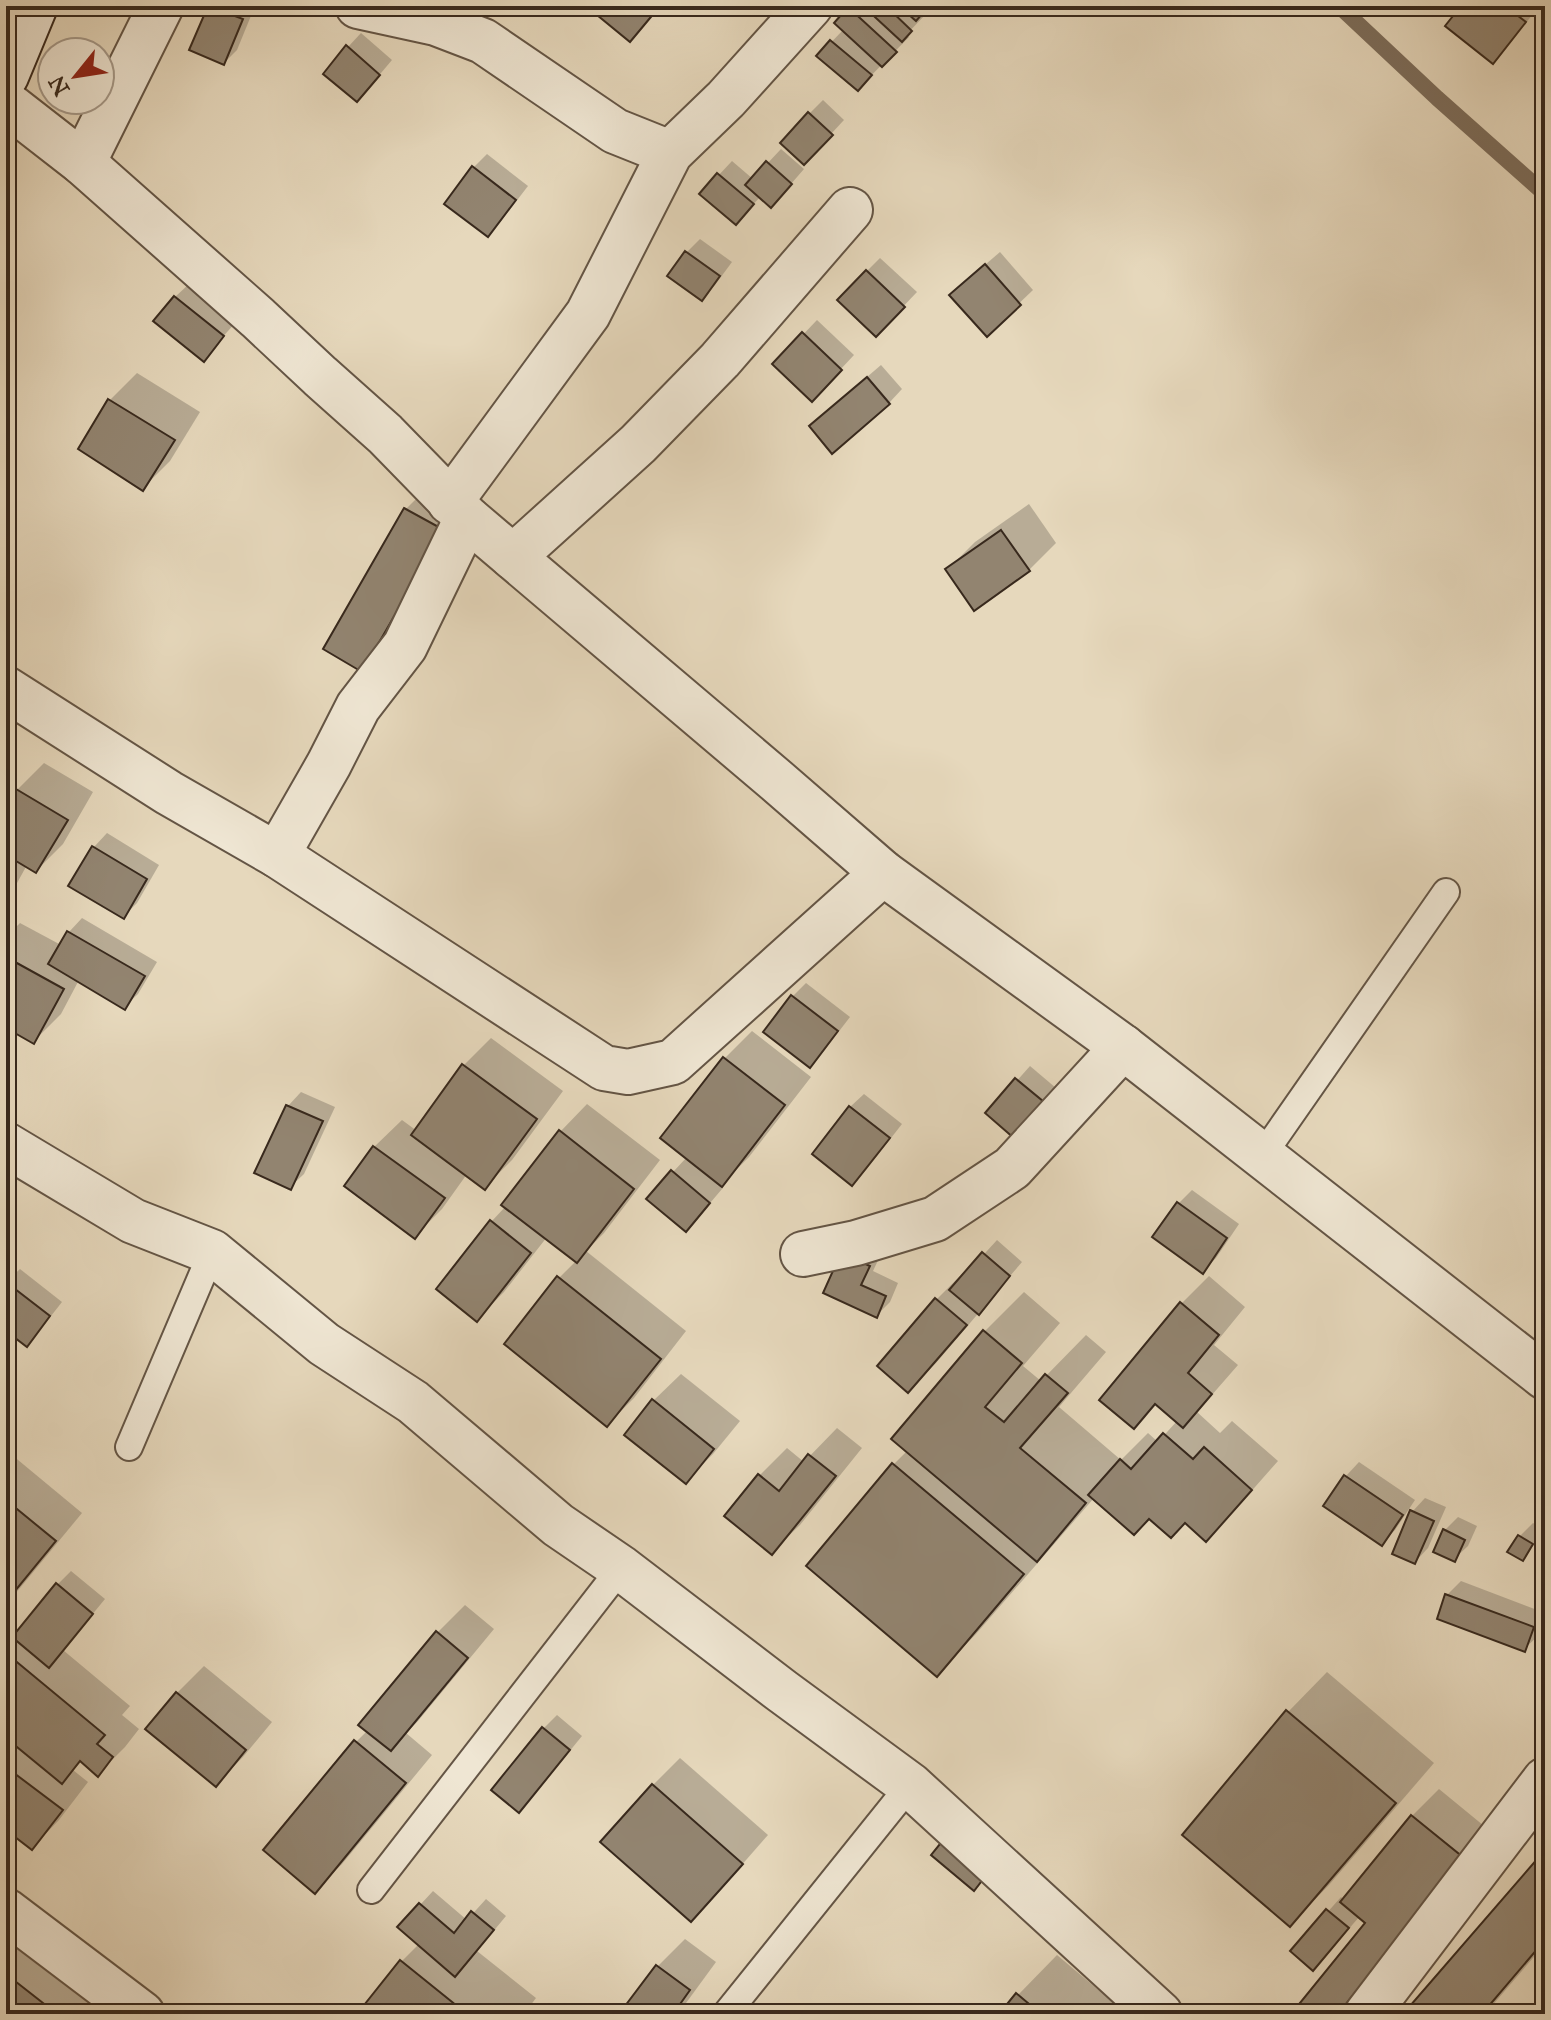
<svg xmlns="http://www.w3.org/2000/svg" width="1551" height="2020" font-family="'IM FELL Great Primer',serif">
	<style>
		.shadow { fill: #0003 }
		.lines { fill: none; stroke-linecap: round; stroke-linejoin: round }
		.stream { stroke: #7d6e5c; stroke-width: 16 }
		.building { fill: #928470; stroke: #38291d; stroke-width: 2 }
		.service-casing { stroke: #645545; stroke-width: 30 }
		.minor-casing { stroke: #645545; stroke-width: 48 }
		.secondary-casing { stroke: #38291d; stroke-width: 48 }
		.path { stroke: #38291d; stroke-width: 5; stroke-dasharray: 6 4; stroke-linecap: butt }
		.service { stroke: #efe6d3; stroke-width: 26 }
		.minor { stroke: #efe6d3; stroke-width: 44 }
		.secondary { stroke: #efe6d3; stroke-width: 44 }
	</style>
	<rect width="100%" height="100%" fill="#e6d8bc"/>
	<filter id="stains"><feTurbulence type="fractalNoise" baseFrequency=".0025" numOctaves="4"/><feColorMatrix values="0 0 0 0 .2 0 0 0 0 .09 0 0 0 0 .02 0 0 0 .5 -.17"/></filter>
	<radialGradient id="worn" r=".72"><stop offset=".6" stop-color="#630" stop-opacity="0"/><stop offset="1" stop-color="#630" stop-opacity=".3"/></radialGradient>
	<!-- shadow -->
	<g class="shadow">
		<path d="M210,6H255L237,50L224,63L192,49Z"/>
		<path d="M590,6H662L630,39Z"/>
		<path d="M852,6H929L921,13L924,16L906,35L909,37L858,89L819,55L844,29L837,22Z"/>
		<path d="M1463,6H1535L1538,8L1506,47L1493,61Z"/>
		<path d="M361,33L392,60L370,86L348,47Z"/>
		<path d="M823,100L844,120L817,149L809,114Z"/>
		<path d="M781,149L804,169L784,192L761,196L736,223L702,193L732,161L753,179Z"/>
		<path d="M487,154L528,186L501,221L488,235L473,168Z"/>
		<path d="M700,239L732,262L715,285L702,298L687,252Z"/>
		<path d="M1000,252L1033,290L987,334L965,282Z"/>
		<path d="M880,258L917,292L876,335L867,271Z"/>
		<path d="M189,284L236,322L203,359L175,297Z"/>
		<path d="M817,320L854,355L825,386L775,364Z"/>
		<path d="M881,365L902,389L889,403L825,413Z"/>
		<path d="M137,373L200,412L170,461L143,488L81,449L110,400Z"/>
		<path d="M433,482L470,502L389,643L362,670L406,509Z"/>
		<path d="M1029,504L1056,543L1029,570H947L975,542Z"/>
		<path d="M44,763L93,792L63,844L36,871L27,865L6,903V810L17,790Z"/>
		<path d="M6,766L14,772L6,784Z"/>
		<path d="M107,833L159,865L137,903L123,917L71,885L94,847Z"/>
		<path d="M82,918L157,962L138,994L124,1007L79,980L61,1014L34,1041L6,1026V937L20,923L61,945L69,932Z"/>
		<path d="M806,983L850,1017L823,1052L809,1065L793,996Z"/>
		<path d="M752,1031L811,1077L749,1157L720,1186L722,1189L699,1216L673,1172L687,1157L663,1138L725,1058Z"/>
		<path d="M491,1038L563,1091L512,1160L485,1187L467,1174L442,1209L415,1236L347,1185L374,1147L402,1120L417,1131L464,1065Z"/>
		<path d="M1030,1066L1056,1088L1028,1122L988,1113Z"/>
		<path d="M301,1092L335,1107L304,1174L290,1187L257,1172L288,1106Z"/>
		<path d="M864,1094L902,1124L866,1170L852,1184L850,1107Z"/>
		<path d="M587,1104L660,1160L604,1233L586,1251L686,1331L634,1398L607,1425L559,1278L577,1260L547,1237L504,1292L477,1319L491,1222L506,1206L560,1132Z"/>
		<path d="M1192,1190L1239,1224L1216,1258L1203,1271L1178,1204Z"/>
		<path d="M997,1240L1022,1262L936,1363L908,1390L937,1299L964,1272L966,1274Z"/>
		<path d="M856,1241L882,1252L873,1271L898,1283L890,1302L877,1315L826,1292Z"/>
		<path d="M20,1269L62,1302L40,1330L26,1344L6,1328V1282Z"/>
		<path d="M1209,1276L1245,1307L1214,1345L1238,1365L1197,1412L1220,1433L1232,1421L1278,1461L1233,1512L1206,1539L1185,1521L1150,1517L1094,1498L976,1634L937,1674L809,1566L894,1464L907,1451L984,1332L1024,1292L1060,1323L1023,1366L1041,1381L1086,1335L1106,1352L1059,1407L1121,1460L1148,1433L1158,1442L1177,1421L1157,1404L1134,1426L1181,1304Z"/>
		<path d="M681,1374L740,1421L713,1454L686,1481L653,1401Z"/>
		<path d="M837,1428L862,1448L800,1525L772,1552L760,1475L787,1448L804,1462Z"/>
		<path d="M6,1450L82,1513L6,1605Z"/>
		<path d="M1359,1462L1415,1500L1395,1530L1381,1544L1326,1506L1346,1476Z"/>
		<path d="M1425,1498L1446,1507L1428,1548L1415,1562L1412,1512Z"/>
		<path d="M1458,1517L1477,1526L1468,1546L1454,1559L1445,1530Z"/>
		<path d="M1533,1523L1545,1530V1533L1522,1558L1520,1536Z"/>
		<path d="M71,1571L105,1599L63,1650L130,1706L122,1715L139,1729L125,1747L98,1774L82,1761L73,1770L88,1782L59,1820L32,1848L6,1828V1648L16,1638L14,1636L58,1584Z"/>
		<path d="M1461,1581L1545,1613L1538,1636L1524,1649L1447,1595Z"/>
		<path d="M465,1605L494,1629L418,1721L406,1733L432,1755L342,1864L315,1891L356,1742L368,1730L361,1725L438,1632Z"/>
		<path d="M204,1666L272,1722L243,1757L216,1784L148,1728L177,1693Z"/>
		<path d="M1327,1672L1434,1763L1329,1885L1290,1925L1288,1712Z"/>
		<path d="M557,1715L582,1736L532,1797L519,1810L544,1728Z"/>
		<path d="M680,1758L768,1835L718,1892L691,1920L603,1842L653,1785Z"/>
		<path d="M1439,1789L1489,1830L1341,2014H1294L1368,1922L1360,1916L1326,1955L1293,1951L1341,1897L1344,1900L1412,1816Z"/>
		<path d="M1545,1853V1944L1485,2014H1406Z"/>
		<path d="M433,1891L467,1920L486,1899L506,1916L477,1951L536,1998L524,2014H359L402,1961L419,1944L420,1905Z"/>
		<path d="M6,1925L99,1999L87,2014H6Z"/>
		<path d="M685,1939L716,1962L678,2014H622L658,1966Z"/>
		<path d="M1057,1955L1127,2014H1002L1018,1995Z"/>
	</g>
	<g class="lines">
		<!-- stream -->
		<path class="stream" d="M1339,6L1437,98L1545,194"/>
	</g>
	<!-- building -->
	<g class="building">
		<path d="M208,6L243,19L224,65L189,50Z"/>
		<path d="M586,6H648L655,12L630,42Z"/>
		<path d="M863,6H886L912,31L902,42Z"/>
		<path d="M899,6H929L916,21Z"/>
		<path d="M1461,6H1505L1526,22L1493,64L1445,26Z"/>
		<path d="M848,7L897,52L882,67L834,23Z"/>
		<path d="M830,40L872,75L858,91L816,56Z"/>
		<path d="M346,45L380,75L357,102L323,74Z"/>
		<path d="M808,112L833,135L804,165L780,143Z"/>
		<path d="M766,161L792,184L771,208L745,185Z"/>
		<path d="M472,166L516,200L488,237L444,204Z"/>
		<path d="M717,173L754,204L736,225L699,194Z"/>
		<path d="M685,251L720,276L702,301L667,276Z"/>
		<path d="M985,264L1021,305L987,337L949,295Z"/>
		<path d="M866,270L905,307L876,337L837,300Z"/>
		<path d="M174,296L224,336L204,362L153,321Z"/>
		<path d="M802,332L842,370L812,402L772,364Z"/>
		<path d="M867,377L890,404L832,454L809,426Z"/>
		<path d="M108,399L175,440L143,491L78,449Z"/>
		<path d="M404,508L444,530L362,672L323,649Z"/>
		<path d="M1001,530L1030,571L974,611L945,569Z"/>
		<path d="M16,789L68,820L36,873L6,855V806Z"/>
		<path d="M92,846L147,879L124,919L68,886Z"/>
		<path d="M67,931L145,976L125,1010L48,964Z"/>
		<path d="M6,957L64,989L34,1044L6,1028Z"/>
		<path d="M791,995L838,1031L810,1068L763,1032Z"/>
		<path d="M723,1057L785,1105L722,1187L660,1138Z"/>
		<path d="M462,1064L537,1119L485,1190L411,1135Z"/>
		<path d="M1015,1078L1044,1102L1015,1139L985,1113Z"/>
		<path d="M286,1105L323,1121L291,1190L254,1173Z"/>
		<path d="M849,1106L890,1138L852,1186L812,1154Z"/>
		<path d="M559,1130L634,1189L577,1263L501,1205Z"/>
		<path d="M373,1146L445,1198L415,1239L344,1186Z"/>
		<path d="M671,1170L710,1203L686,1232L646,1199Z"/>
		<path d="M1177,1202L1227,1238L1203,1274L1152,1237Z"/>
		<path d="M490,1220L531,1253L477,1322L436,1289Z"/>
		<path d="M982,1252L1010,1276L979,1315L949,1290Z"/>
		<path d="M841,1253L870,1266L861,1285L886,1296L877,1318L823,1293Z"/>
		<path d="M557,1276L661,1359L607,1427L504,1344Z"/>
		<path d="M6,1282L50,1316L27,1347L6,1331Z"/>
		<path d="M935,1298L967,1325L908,1393L877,1366Z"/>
		<path d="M1180,1302L1219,1335L1188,1373L1212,1394L1183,1428L1155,1404L1134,1429L1099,1400Z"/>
		<path d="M983,1330L1022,1363L985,1407L1004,1422L1045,1374L1068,1393L1020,1448L1086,1503L1037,1562L891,1439Z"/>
		<path d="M652,1399L714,1449L686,1484L624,1435Z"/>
		<path d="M1163,1433L1193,1459L1204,1447L1252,1490L1206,1542L1185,1523L1171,1538L1149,1519L1134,1535L1088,1495L1120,1459L1131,1469Z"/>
		<path d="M808,1454L836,1476L772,1555L724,1516L758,1474L779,1491Z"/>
		<path d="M892,1463L1024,1574L937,1677L806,1566Z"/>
		<path d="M1344,1475L1403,1515L1382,1546L1323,1506Z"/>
		<path d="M6,1500L56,1541L6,1602Z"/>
		<path d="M1410,1510L1434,1521L1415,1564L1392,1554Z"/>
		<path d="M1443,1529L1465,1540L1455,1562L1433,1552Z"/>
		<path d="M1518,1535L1533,1544L1523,1561L1507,1552Z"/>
		<path d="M56,1583L93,1614L49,1668L12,1637Z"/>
		<path d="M1445,1594L1534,1627L1525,1652L1437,1619Z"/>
		<path d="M436,1631L468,1658L391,1751L358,1725Z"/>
		<path d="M6,1653L105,1735L97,1744L113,1757L98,1777L80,1761L62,1784L6,1738Z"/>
		<path d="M176,1692L246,1750L216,1787L145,1729Z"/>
		<path d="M1286,1710L1396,1803L1290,1927L1182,1835Z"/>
		<path d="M542,1727L570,1750L519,1813L491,1790Z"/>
		<path d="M354,1740L406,1783L315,1894L263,1850Z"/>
		<path d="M6,1767L63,1810L32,1850L6,1830Z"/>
		<path d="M652,1784L743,1864L691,1922L600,1842Z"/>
		<path d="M1411,1815L1464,1858L1338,2014H1291L1365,1923L1340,1902Z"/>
		<path d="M952,1829L994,1865L974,1891L931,1855Z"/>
		<path d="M1545,1850V1940L1482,2014H1403Z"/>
		<path d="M419,1903L454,1933L471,1911L494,1930L455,1977L397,1927Z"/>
		<path d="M1326,1909L1349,1928L1313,1971L1290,1951Z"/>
		<path d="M400,1960L467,2014H357Z"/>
		<path d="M656,1965L690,1990L673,2014H619Z"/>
		<path d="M6,1974L57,2014H6Z"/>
		<path d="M1016,1993L1041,2014H999Z"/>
	</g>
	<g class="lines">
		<defs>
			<g id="service">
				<path d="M1262,1156L1446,892"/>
				<path d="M129,1447L212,1252"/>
				<path d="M371,1890L621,1568"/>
				<path d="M726,2014L910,1785"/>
			</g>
			<g id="minor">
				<path d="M358,6L436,23L483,41L615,131L670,153"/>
				<path d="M6,103L83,163L258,318L320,376L385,434L467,518L777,781L883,873L1123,1047L1545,1377"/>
				<path d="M83,163L161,6"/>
				<path d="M450,502L588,314L670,153L726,99L810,6"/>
				<path d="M513,557L638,444L720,360L850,210"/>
				<path d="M6,689L169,793L277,855L329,764L358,707L405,646L467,518"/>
				<path d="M277,855L604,1068L628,1072L673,1062L883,873"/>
				<path d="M6,1145L133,1221L212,1252L324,1344L413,1402L558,1525L621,1568L782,1691L910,1785L1160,2014"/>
				<path d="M803,1254L856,1243L935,1219L1012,1168L1123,1047"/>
				<path d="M6,1911L142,2014"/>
				<path d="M1367,2014L1545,1780"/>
			</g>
			<path id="secondary" d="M6,76L35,6"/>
		</defs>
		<!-- service casing -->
		<use href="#service" class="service-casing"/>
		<!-- minor casing -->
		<use href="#minor" class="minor-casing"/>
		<!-- secondary casing -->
		<use href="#secondary" class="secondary-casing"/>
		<!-- path -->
		<path class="path" d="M6,194L14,174"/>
		<!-- service -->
		<use href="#service" class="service"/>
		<!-- minor -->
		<use href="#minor" class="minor"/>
		<!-- secondary -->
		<use href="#secondary" class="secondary"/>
	</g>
	<!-- margin -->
	<rect width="1551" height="2020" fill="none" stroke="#e6d8bc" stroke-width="32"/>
	<rect x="8" y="8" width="1535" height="2004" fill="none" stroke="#38291d" stroke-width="4"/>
	<rect x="16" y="16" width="1519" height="1988" fill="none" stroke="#38291d" stroke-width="2"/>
	<!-- north arrow -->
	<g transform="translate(76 76) rotate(240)"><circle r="38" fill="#efe6d3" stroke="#a69a8a" stroke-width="2"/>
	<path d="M0-6L14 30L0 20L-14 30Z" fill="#8f2418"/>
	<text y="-12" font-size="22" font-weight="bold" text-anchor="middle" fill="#38291d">N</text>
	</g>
	<rect width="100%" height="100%" filter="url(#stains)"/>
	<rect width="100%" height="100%" fill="url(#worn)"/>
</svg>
